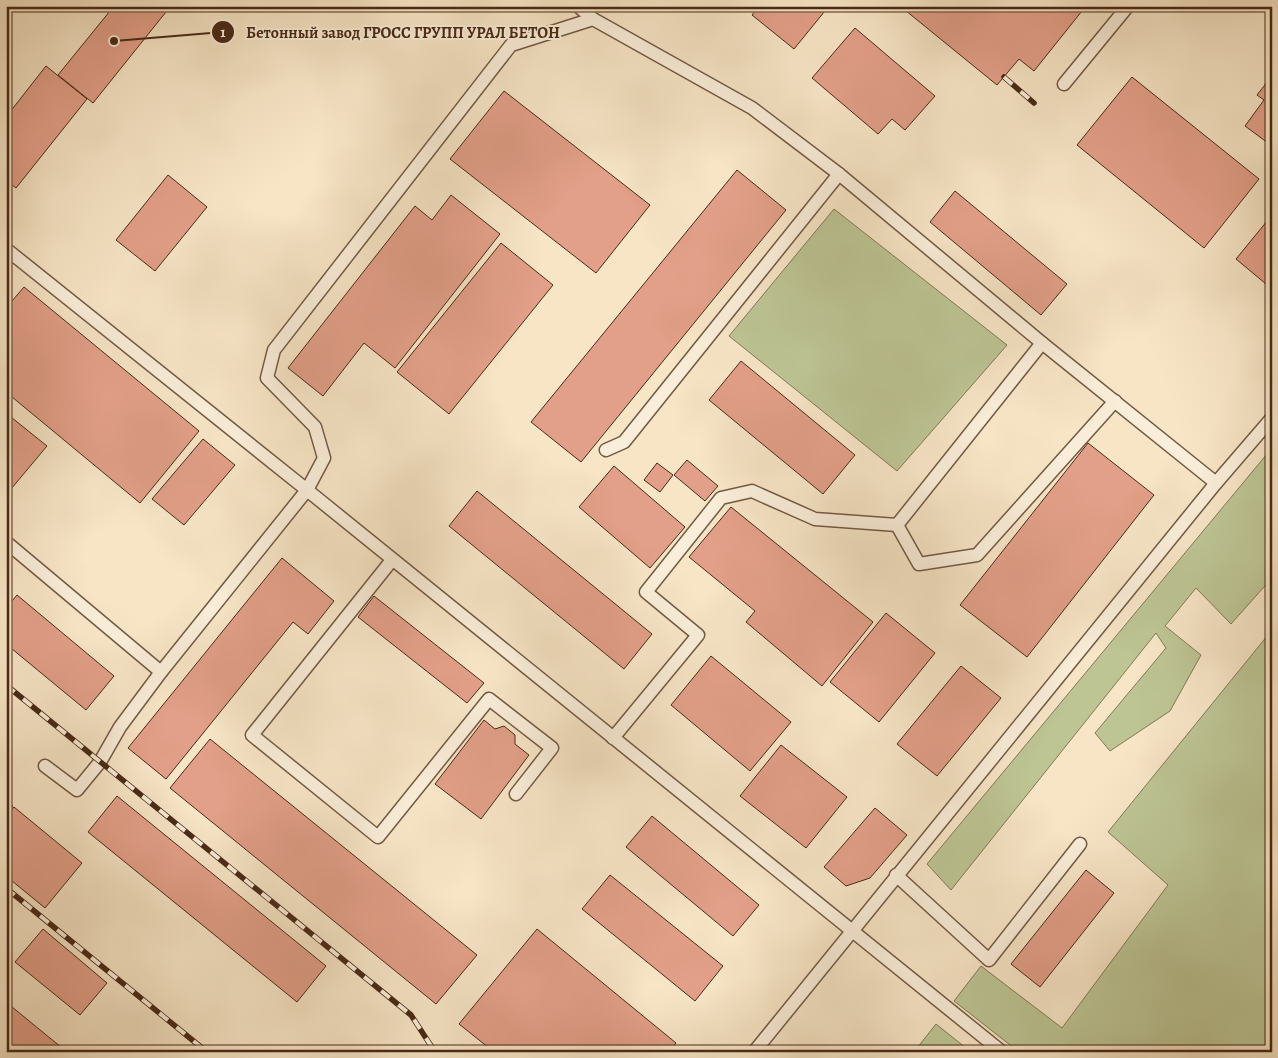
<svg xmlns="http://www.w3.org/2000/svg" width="1278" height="1058" font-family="Alegreya,serif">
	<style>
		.green { fill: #bdc595; stroke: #837856 }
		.building { fill: #e29f89; stroke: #492a17 }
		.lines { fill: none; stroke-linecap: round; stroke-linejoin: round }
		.lane-casing { stroke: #745943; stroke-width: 15 }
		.lane { stroke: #faeeda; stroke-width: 12 }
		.rail-casing { stroke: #492a17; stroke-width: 5.5 }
		.rail { stroke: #faeeda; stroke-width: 4; stroke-dasharray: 11; stroke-linecap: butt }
		.leader { fill: none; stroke: #492a17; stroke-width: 2 }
		.callout-dot { fill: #492a17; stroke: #faeeda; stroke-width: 2 }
		.mark-label { font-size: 15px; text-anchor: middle; font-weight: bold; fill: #fff }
		.callout-label { font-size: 16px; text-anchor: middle; font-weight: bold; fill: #492a17; stroke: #faeeda; stroke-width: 4; stroke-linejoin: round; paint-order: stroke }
	</style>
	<rect width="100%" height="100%" fill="#f7e5c6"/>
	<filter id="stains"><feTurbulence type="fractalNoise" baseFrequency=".004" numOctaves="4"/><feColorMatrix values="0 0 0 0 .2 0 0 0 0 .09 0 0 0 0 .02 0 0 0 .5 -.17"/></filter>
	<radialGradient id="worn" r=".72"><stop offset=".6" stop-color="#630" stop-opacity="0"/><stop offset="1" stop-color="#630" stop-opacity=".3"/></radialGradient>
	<!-- green -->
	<g class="green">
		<path d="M834,209L1007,345L897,471L729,336Z"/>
		<path d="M1272,448V578L1231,624L1196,588L1165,626L1201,655L1170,711L1110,751L1095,733L1166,648L1156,633L951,890L927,864Z"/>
		<path d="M1272,630V1052H1019L954,1001L981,966L1062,1028L1168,885L1108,832Z"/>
		<path d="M936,1024L971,1052H914Z"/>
	</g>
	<!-- building -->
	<g class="building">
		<path d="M114,6L170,7L93,103L58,75Z"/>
		<path d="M759,6H829L794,49L752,15Z"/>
		<path d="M900,6H1086L1034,71L1019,59L997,85Z"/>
		<path d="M855,28L935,96L905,130L892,119L878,134L812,78Z"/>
		<path d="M46,66L87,99L16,188L6,180V117Z"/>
		<path d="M1132,77L1259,179L1204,248L1077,145Z"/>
		<path d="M1268,81L1272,84V146L1245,126L1264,100L1257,95Z"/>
		<path d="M504,91L650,205L596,273L450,159Z"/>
		<path d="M737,170L786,210L581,462L531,422Z"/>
		<path d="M168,175L207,207L155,271L116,240Z"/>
		<path d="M955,191L1067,284L1041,315L930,222Z"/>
		<path d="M451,195L500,234L395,368L364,343L323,396L288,368L415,206L432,220Z"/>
		<path d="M1272,215V289L1236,259Z"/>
		<path d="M501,243L553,285L449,414L397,372Z"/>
		<path d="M24,287L199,431L140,503L6,392V308Z"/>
		<path d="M741,361L855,455L823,494L709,400Z"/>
		<path d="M6,413L47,446L6,495Z"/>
		<path d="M203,439L235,465L184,525L152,499Z"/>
		<path d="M1088,443L1154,495L1027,657L960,605Z"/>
		<path d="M687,460L718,486L705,501L674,475Z"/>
		<path d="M657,463L673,475L660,492L644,480Z"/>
		<path d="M614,466L685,527L650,568L579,507Z"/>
		<path d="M477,491L652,634L624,669L449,526Z"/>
		<path d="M731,507L873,622L822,686L746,622L755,611L689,557Z"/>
		<path d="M282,558L334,601L308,634L293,622L166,779L128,748Z"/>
		<path d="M17,595L114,676L86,710L6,644V608Z"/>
		<path d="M374,596L484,683L467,703L358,617Z"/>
		<path d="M886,613L935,653L879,722L830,682Z"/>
		<path d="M711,656L791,722L750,771L671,705Z"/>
		<path d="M961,666L1001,698L937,776L897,744Z"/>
		<path d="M484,720L495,729L504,726L515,735V744L529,755L481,819L435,784Z"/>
		<path d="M210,739L477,955L436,1004L170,788Z"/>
		<path d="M781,745L847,797L806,848L740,796Z"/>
		<path d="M117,796L326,966L297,1002L88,832Z"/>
		<path d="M6,801L13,806L6,814Z"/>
		<path d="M14,807L82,863L45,908L6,876V817Z"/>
		<path d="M875,808L907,835L870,878L846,886L824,867Z"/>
		<path d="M652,816L759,905L733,936L626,847Z"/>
		<path d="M1086,870L1114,893L1040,987L1011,964Z"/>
		<path d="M610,875L723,966L695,1001L582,909Z"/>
		<path d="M43,929L107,983L80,1015L15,962Z"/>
		<path d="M537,929L676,1043L669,1052H494L459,1024Z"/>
		<path d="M6,1002L67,1052H6Z"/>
	</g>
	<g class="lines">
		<defs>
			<g id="lane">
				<path d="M578,6L593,19L752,108L839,174L1042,343L1216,483"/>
				<path d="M1064,84L1128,6"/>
				<path d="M6,249L307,490L1002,1052"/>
				<path d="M1042,343L897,525L919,564L977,555L1115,401"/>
				<path d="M606,450L624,442L839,174"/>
				<path d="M6,542L161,672"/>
				<path d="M392,560L252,735L378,837L489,699L552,748L516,794"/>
				<path d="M613,738L698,635L646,592L721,498L752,491L815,519L897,525"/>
				<path d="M45,766L77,790L100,762L120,727L161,672L307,490L324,458L315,427L267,378L274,350L511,45L593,19"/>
				<path d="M896,875L989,960L1080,844"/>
				<path d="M754,1052L1216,483L1272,418"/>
			</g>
		</defs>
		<!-- lane casing -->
		<use href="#lane" class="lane-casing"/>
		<!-- lane -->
		<use href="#lane" class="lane"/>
		<defs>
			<g id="rail">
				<path d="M1004,77L1034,103"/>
				<path d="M6,685L411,1015L435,1052"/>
				<path d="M6,888L207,1052"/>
			</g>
		</defs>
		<!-- rail casing -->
		<use href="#rail" class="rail-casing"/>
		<!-- rail -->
		<use href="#rail" class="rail"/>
	</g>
	<!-- callouts -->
	<path class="leader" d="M114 41L223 32"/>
	<g class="callout-dot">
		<circle cx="114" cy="41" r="5"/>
		<circle cx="223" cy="32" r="12"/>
	</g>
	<g class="mark-label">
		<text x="223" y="37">1</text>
	</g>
	<g class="callout-label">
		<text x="403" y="38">Бетонный завод ГРОСС ГРУПП УРАЛ БЕТОН</text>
	</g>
	<!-- margin -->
	<rect width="1278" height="1058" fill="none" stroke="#f7e5c6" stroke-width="25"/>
	<rect x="8" y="8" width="1263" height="1043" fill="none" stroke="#492a17" stroke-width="2.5"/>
	<rect x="12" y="12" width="1253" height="1033" fill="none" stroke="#492a17"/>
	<rect width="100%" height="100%" filter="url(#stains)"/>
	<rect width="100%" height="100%" fill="url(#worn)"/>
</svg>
